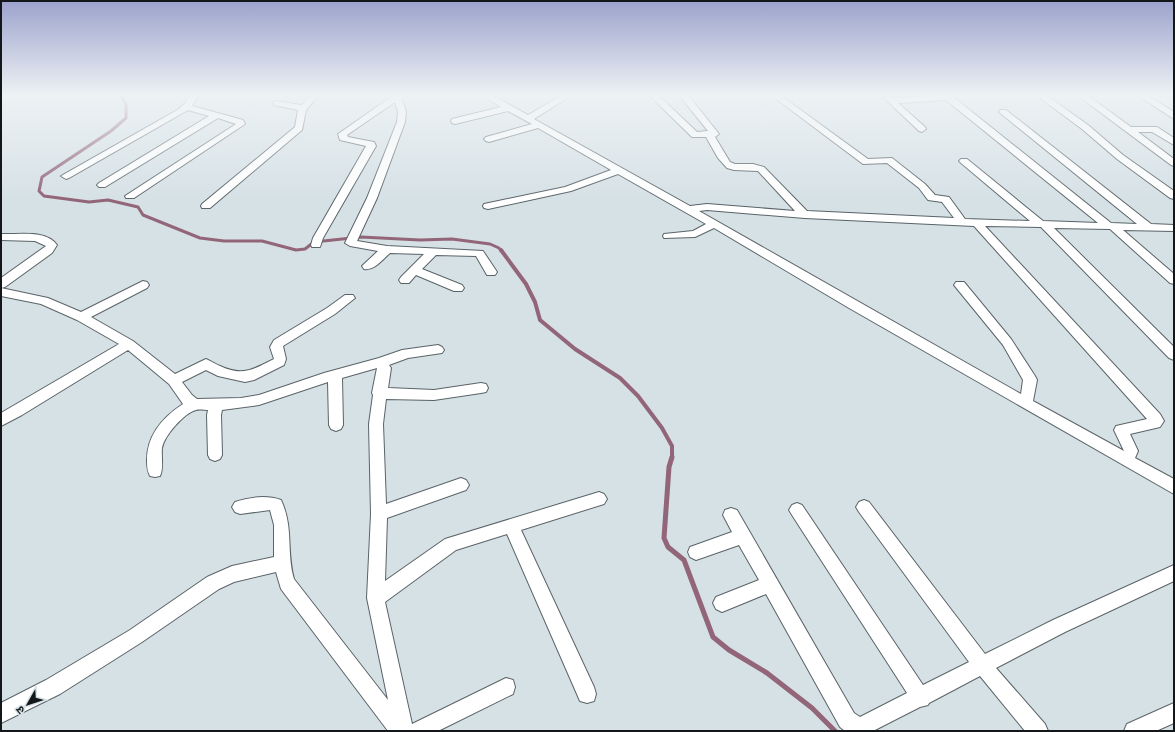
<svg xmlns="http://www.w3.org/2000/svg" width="1175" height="732" font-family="'Libre Baskerville','Noto Sans Devanagari',serif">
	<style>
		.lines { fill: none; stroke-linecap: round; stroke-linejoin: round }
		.stream-far2 { stroke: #936578; stroke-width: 3 }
		.stream-far1 { stroke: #936578; stroke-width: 4 }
		.stream { stroke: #936578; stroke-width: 5 }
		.minor-casing { stroke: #5a6367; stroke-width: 2 }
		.minor { fill: #fff; fill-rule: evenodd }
	</style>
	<rect width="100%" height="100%" fill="#d6e1e6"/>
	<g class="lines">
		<!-- stream-far2 -->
		<path class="stream-far2" d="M121,95L126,105V118L111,131L42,177L39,191L44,196L89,202L108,200L138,207L143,215L200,238L224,241H262L296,250L305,249L314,242L361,237L420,240L452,239L490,244L499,248L501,251"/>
		<!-- stream-far1 -->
		<path class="stream-far1" d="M501,250L526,284L535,302L540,320L575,349L620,378L638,396L662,428L672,446V458"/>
		<!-- stream -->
		<path class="stream" d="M672,457L669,467L664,538L668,547L684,560L713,637L729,650L767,673L812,708L835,731"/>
		<defs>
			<g id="minor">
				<path d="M190,95H198L192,106L243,120L245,124L134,198H126L125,196L236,124L218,118L105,187H99L97,185L99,183L209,116L188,110L69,178L66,179L61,176L179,109L186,102Z"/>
				<path d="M282,95H291L287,97Z"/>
				<path d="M310,95H319L306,110L302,130L210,208H202L201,206L202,204L295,127L298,110L274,105L273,103L274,101L302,105Z"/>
				<path d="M394,95H408L402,99L406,112L405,122L377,198L357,241L387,246L483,251L497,272L495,275H487L476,256L436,255L422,269L462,285L464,288L462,291H454L416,275L409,283H401L399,280L401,277L424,254L390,253C383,259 374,271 364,269L362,266L378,251L350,246L345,243L367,198L397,122L398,112L395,102L347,135L348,137L374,142L376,146L323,238L320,247H312L311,245L313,238L366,146L340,140L338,134Z"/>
				<path d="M482,95H492L528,115L562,95H572L534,119L690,206L707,204L795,211L758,171L734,170L727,168L718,158L706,137H692L649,95H658L697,132L708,131L679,95H688L719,134L715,137L730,162L735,164H753L764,167L807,211L954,218L942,202L928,200L919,188L887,163L863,164L771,95H780L868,159L892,158L925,184L935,195L949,197L965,219L1030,221L961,163L959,161L961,159H967L1043,221L1098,223L946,100L898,103L925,127L926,129L922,132L919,131L884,98L888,96L893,98L947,95L952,96L1111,223L1137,224L999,112L1000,110H1006L1151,224L1174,225V231L1123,230L1174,274V284L1170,283L1110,229L1054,228L1174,347V360L1169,358L1041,227L985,226L1160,414L1164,421L1160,427L1130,434L1138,451L1135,458L1174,479V494L849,308L714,228L695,237L664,238L663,236L664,234L693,231L706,224L618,174L571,191L488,209L484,208L483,206L484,204L565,187L611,170L538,128L489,142L486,141L484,139L486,137L532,124L508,111L455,124L452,123L451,121L452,119L501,107ZM707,210L805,218L974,226L1147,419L1116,426L1114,430L1124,451L1033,401L1037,380L1035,376L1011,339L964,282H956L954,285L1003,345L1023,380L1021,394L699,211Z"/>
				<path d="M1036,95H1046L1088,125L1123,155L1174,191V199L1170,198L1117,159L1082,129Z"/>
				<path d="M1077,95H1087L1131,127H1157L1174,138V145L1152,132H1138L1174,159V166L1171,165Z"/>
				<path d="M1137,95H1147L1174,112V119Z"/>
				<path d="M1,234C18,235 46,229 57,245L52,253L5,287L1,288V278L46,246L35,241L1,240Z"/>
				<path d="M143,281L147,282L149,285L147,288L91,317L133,341L175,374L206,359C211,361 215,364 220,366C243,377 254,369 274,359L270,347L274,340L327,308L345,295H353L355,298L335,314L283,346L286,359L284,365L254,380L245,382L218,376L206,370L182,382L192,395L197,399L241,398L259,395L324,373L379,358L402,350L438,345L442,347L444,350L442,353L408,358L389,365L391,368L388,388L434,390L481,383L486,384L488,388L486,392L481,393L434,400L386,399L383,424L386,504L461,478L466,480L469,485L466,490L387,518L385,581L445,539L599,492L604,494L607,499L604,504L521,530L594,687L596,694L594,701L587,703L580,701L507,534L456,550L385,602L412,724L506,678L513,680L515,687L513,694L438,731H388L281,589L276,572L234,582L219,589L142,642L60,694L1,723V703L46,680L130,630L207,577L232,566L274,557V525L270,510L240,514L235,512L232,507L235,502C249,497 267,495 281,500C294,528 286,551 294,579L388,700L367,598L371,514L369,424L373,395L372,393L377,368L342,378L343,425L341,429L336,431L331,429L329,425L328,382L259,405L222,410L221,415L222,455L220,459L215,461L210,459L208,455L207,415L208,410C205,410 199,409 196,410C184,413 164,436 162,448C161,457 164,467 160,476L155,477L150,476C147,470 147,466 147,460C147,435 163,417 183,404L169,384L128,350L22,415L1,426V413L119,344L77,320L41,304L1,296V288L48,298L81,312Z"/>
				<path d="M864,500L869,502L985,654L1053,620L1174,565V581L1065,632L996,668L1045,724L1048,731H1025L980,676L929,703L928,705L920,707L873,731H845L840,727L766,594L722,612L716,609L713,603L716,597L759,580L739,545L696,560L690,557L688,552L690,547L732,532L723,515L725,510L731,508L737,510L854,713L860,717L907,693L792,515L789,510L792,505L797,503L802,505L923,685L969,662L859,512L856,507L859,502Z"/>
				<path d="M1174,703V723L1156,731H1124L1127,724Z"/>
			</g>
		</defs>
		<!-- minor casing -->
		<use href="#minor" class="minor-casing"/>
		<!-- minor -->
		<use href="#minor" class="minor"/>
	</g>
	<!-- sky -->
	<linearGradient id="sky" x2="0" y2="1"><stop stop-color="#9ca2cc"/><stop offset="0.48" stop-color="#edf2f4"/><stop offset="1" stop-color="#edf2f4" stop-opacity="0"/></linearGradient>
	<rect width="1175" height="198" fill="url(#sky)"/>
	<!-- border -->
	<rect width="1175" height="732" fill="none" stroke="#131719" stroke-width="4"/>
	<!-- north arrow -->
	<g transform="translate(28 704) rotate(231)" stroke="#d6e1e6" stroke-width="3" paint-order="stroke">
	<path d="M0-3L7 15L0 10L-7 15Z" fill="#131719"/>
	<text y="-6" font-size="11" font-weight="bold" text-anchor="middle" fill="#131719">उ</text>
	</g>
</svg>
